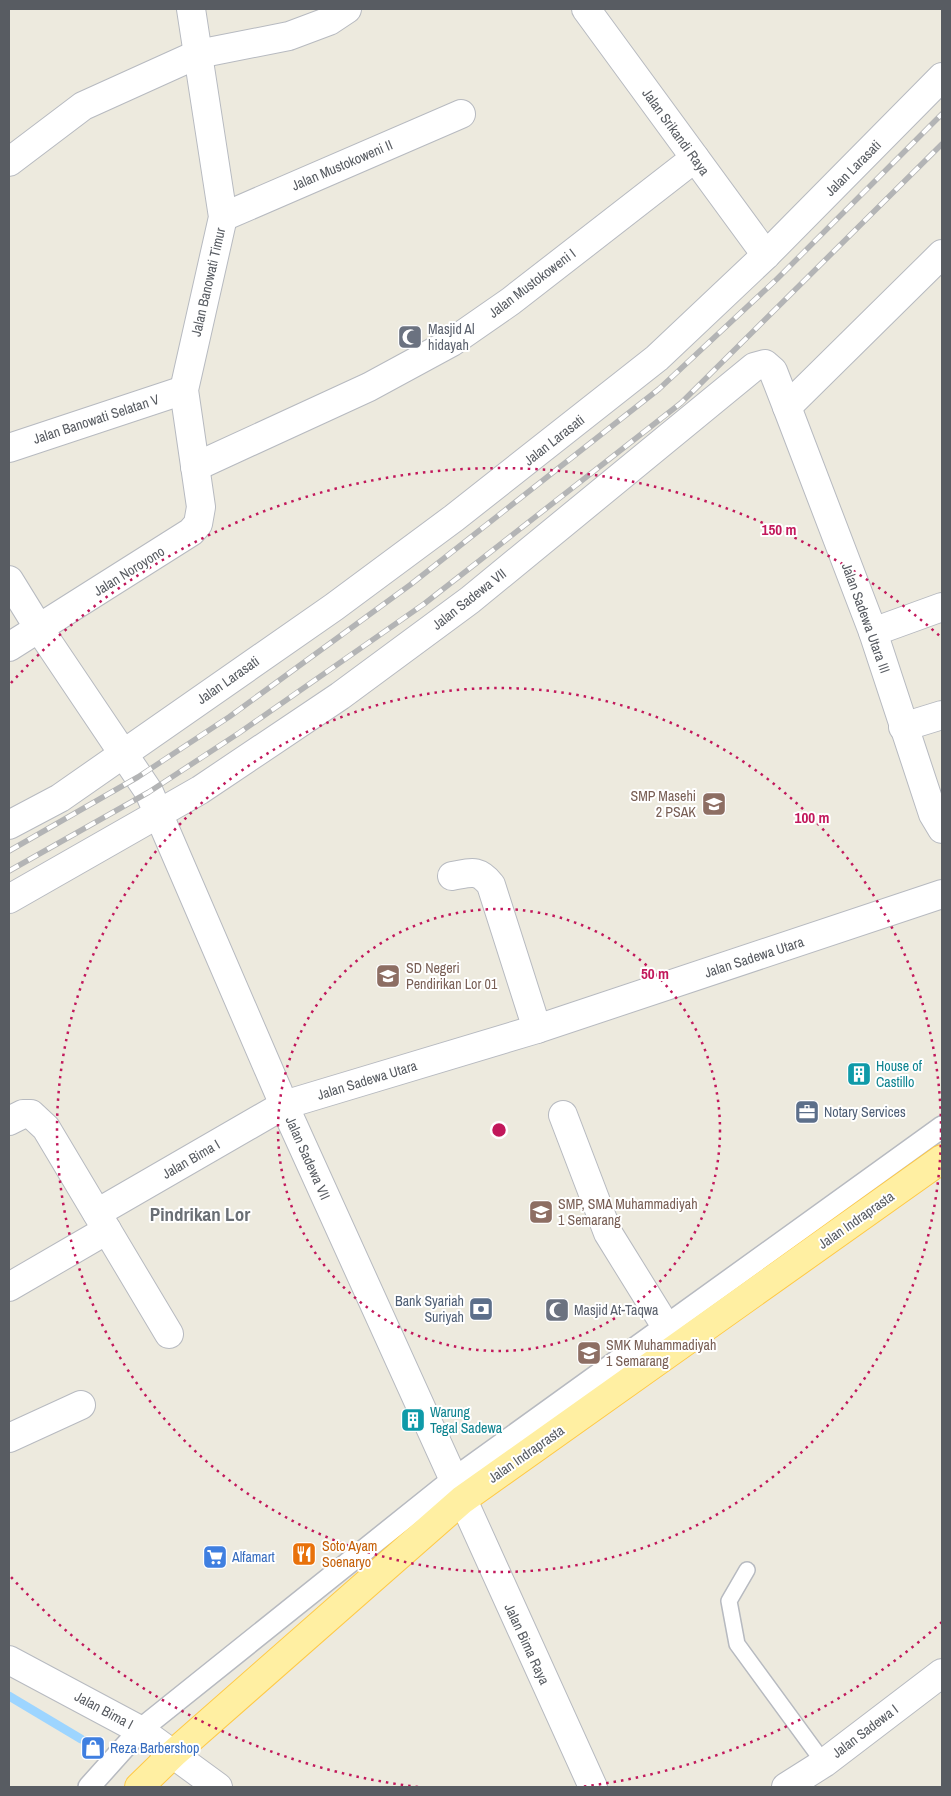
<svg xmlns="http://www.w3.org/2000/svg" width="951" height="1796" font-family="'Archivo Narrow',sans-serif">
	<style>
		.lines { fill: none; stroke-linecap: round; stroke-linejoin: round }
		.stream { stroke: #9dd5ff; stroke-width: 9 }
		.service-casing { stroke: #b7bac0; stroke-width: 18 }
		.pedestrian-casing { stroke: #b7bac0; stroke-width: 24 }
		.minor-casing { stroke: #b7bac0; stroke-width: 30 }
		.primary-casing { stroke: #ffc946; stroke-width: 30 }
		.service { stroke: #fff; stroke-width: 15 }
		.pedestrian { stroke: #fff; stroke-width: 21 }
		.minor { stroke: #fff; stroke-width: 28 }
		.primary { stroke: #ffefa2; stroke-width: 28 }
		.rail-casing { stroke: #b3b4b5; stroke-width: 5.5 }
		.rail { stroke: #fff; stroke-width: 4; stroke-dasharray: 11; stroke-linecap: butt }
		.ring { fill: none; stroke: #c2185b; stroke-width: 2.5; stroke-dasharray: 2.5 5 }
		.labels { text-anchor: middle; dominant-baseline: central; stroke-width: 4; stroke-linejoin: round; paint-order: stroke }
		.street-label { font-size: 14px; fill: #585c62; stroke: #fff }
		.worship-label { font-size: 14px; fill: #5b616d; stroke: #fff; text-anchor: start }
		.education-label { font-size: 14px; fill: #785e54; stroke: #fff; text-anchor: start }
		.culture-label { font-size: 14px; fill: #0d838f; stroke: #fff; text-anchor: start }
		.service-label { font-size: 14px; fill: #4e5e75; stroke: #fff; text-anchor: start }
		.food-label { font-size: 14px; fill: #c56008; stroke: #fff; text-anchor: start }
		.shop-label { font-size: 14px; fill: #366cbe; stroke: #fff; text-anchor: start }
		.district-label { font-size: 19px; font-weight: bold; fill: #696e74; stroke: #fff }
		.centre { fill: #c2185b; stroke: #fff; stroke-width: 2.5 }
		.ring-label { font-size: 15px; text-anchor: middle; font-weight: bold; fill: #c2185b; stroke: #fff; stroke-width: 4; stroke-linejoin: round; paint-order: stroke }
	</style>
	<rect width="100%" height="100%" fill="#edeade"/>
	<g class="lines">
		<!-- stream -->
		<path class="stream" d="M9,1696L81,1739"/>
		<defs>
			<path id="service" d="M747,1570L729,1601L737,1644L824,1763"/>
			<path id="pedestrian" d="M89,1787L140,1730L452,1480L942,1127"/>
			<g id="minor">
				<path d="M586,9L766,255"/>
				<path d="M9,162L83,106L198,54L289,36L329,21L347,9"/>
				<path d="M223,217L461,114"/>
				<path d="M787,407L942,254"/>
				<path d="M9,448L184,390"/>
				<path d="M195,467L369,387L452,342L511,301L695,158"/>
				<path d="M9,580L38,627L149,792L284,1105L593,1787"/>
				<path d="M873,632L942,607"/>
				<path d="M9,647L191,532L198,524L201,507L184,390L223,217L191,9"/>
				<path d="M903,727L942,715"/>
				<path d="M9,825L60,798L334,607L454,518L657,358L766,255L942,77"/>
				<path d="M452,876C470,873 478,868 491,885L537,1029"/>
				<path d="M9,899L200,790L340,696L470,600L754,367L765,364L773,371L787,407L873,632L933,814L942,829"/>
				<path d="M563,1115L608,1233L678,1346"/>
				<path d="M9,1121L23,1114H31L46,1128L169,1334"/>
				<path d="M97,1213L284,1105L537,1029L942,894"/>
				<path d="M9,1287L107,1230"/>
				<path d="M9,1438L81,1405"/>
				<path d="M9,1660L140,1730L218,1787"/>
				<path d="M786,1787L824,1763L942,1673"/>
			</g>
			<path id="primary" d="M139,1787L174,1753L462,1500L942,1159"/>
		</defs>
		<!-- service casing -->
		<use href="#service" class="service-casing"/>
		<!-- pedestrian casing -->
		<use href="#pedestrian" class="pedestrian-casing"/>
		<!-- minor casing -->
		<use href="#minor" class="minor-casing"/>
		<!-- primary casing -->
		<use href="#primary" class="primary-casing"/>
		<!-- service -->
		<use href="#service" class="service"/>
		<!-- pedestrian -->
		<use href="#pedestrian" class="pedestrian"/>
		<!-- minor -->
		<use href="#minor" class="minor"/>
		<!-- primary -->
		<use href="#primary" class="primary"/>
		<defs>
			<g id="rail">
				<path d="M9,851L138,777L229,717L410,585L659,389L777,279L942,114"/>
				<path d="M9,871L149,792L239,733L424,604L681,403L942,144"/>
			</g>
		</defs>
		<!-- rail casing -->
		<use href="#rail" class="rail-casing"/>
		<!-- rail -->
		<use href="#rail" class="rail"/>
	</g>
	<!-- distance rings -->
	<g class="ring">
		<circle cx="499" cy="1130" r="221"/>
		<circle cx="499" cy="1130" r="442"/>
		<path d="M942 1622A662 662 0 0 1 580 1787M418 1787A662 662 0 0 1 11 1577M11 683A662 662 0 0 1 942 638"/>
	</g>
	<!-- icons -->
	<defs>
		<symbol id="mosque-square" viewBox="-11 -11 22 22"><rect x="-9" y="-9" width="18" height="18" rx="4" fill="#6b7280" stroke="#fff"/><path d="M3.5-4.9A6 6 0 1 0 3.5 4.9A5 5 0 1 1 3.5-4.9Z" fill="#fff"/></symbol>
		<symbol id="school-square" viewBox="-11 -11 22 22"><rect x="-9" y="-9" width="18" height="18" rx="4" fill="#8d6e63" stroke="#fff"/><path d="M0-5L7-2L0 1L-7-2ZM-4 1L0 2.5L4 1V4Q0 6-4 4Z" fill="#fff"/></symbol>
		<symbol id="building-square" viewBox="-11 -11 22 22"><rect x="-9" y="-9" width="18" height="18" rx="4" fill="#0f9aa8" stroke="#fff"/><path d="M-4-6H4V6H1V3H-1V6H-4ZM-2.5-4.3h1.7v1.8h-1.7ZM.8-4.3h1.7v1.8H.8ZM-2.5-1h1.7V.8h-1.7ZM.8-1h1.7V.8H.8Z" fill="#fff"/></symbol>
		<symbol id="office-square" viewBox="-11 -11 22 22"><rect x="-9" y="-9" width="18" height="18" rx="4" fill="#5c6f8a" stroke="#fff"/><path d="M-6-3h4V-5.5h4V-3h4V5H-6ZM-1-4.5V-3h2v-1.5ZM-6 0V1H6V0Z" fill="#fff"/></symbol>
		<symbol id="bank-square" viewBox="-11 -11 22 22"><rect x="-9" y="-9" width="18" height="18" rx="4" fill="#5c6f8a" stroke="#fff"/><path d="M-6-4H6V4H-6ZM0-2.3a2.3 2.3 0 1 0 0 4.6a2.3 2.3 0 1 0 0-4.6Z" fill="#fff"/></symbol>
		<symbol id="restaurant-square" viewBox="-11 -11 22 22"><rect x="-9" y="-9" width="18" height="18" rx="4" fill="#e8710a" stroke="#fff"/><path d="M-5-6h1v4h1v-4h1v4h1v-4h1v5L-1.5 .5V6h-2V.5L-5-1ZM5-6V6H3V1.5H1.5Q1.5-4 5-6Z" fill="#fff"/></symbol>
		<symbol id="supermarket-square" viewBox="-11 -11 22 22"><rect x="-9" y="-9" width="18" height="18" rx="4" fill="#3f7fe0" stroke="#fff"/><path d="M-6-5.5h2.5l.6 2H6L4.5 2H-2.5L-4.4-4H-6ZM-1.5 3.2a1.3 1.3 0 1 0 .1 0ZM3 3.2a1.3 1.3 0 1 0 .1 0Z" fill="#fff"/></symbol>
		<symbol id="shop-square" viewBox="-11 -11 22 22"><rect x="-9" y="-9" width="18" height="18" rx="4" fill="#3f7fe0" stroke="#fff"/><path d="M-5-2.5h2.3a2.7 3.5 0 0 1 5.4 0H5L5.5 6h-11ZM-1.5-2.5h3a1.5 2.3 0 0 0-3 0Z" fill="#fff"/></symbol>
	</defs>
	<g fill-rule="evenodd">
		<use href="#mosque-square" x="396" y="323" width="28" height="28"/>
		<use href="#school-square" x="700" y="790" width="28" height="28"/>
		<use href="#school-square" x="374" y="962" width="28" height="28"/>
		<use href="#building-square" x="845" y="1060" width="28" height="28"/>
		<use href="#office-square" x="793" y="1098" width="28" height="28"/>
		<use href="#school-square" x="527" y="1198" width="28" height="28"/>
		<use href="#bank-square" x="467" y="1295" width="28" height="28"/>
		<use href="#mosque-square" x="543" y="1296" width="28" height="28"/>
		<use href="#school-square" x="575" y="1339" width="28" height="28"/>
		<use href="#building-square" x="399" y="1406" width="28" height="28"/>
		<use href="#restaurant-square" x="290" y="1540" width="28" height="28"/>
		<use href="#supermarket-square" x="201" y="1543" width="28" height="28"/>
		<use href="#shop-square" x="79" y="1734" width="28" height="28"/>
	</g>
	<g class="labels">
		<!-- street labels -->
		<g class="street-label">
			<text transform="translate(676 132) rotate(54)">Jalan Srikandi Raya</text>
			<text transform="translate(342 165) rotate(-23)">Jalan Mustokoweni II</text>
			<text transform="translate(853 168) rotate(-45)">Jalan Larasati</text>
			<text transform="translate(208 282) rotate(-77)">Jalan Banowati Timur</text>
			<text transform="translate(532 283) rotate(-37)">Jalan Mustokoweni I</text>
			<text transform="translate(96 419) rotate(-18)">Jalan Banowati Selatan V</text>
			<text transform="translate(554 440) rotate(-38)">Jalan Larasati</text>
			<text transform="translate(129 571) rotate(-32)">Jalan Noroyono</text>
			<text transform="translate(469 599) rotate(-38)">Jalan Sadewa VII</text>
			<text transform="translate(866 618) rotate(70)">Jalan Sadewa Utara III</text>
			<text transform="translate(228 680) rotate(-35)">Jalan Larasati</text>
			<text transform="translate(754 957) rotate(-18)">Jalan Sadewa Utara</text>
			<text transform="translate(367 1080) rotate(-17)">Jalan Sadewa Utara</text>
			<text transform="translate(308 1158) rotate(66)">Jalan Sadewa VII</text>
			<text transform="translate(191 1159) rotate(-30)">Jalan Bima I</text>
			<text transform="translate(856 1220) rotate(-35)">Jalan Indraprasta</text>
			<text transform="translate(526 1454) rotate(-35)">Jalan Indraprasta</text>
			<text transform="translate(527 1644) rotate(65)">Jalan Bima Raya</text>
			<text transform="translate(104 1710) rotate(28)">Jalan Bima I</text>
			<text transform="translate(865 1731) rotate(-37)">Jalan Sadewa I</text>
		</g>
		<!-- worship labels -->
		<g class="worship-label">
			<text x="428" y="329">Masjid Al<tspan x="428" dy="16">hidayah</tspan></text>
			<text x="574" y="1310">Masjid At-Taqwa</text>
		</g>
		<!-- education labels -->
		<g class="education-label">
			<text x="696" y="796" text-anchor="end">SMP Masehi<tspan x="696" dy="16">2 PSAK</tspan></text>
			<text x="406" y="968">SD Negeri<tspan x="406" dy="16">Pendirikan Lor 01</tspan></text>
			<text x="558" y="1204">SMP, SMA Muhammadiyah<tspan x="558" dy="16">1 Semarang</tspan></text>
			<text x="606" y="1345">SMK Muhammadiyah<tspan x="606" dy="16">1 Semarang</tspan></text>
		</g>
		<!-- culture labels -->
		<g class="culture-label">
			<text x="876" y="1066">House of<tspan x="876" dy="16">Castillo</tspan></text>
			<text x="430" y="1412">Warung<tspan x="430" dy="16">Tegal Sadewa</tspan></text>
		</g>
		<!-- service labels -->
		<g class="service-label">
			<text x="824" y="1112">Notary Services</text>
			<text x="464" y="1301" text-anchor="end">Bank Syariah<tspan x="464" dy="16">Suriyah</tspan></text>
		</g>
		<!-- food labels -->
		<g class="food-label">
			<text x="322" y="1546">Soto Ayam<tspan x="322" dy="16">Soenaryo</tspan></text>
		</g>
		<!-- shop labels -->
		<g class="shop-label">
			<text x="232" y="1557">Alfamart</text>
			<text x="110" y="1748">Reza Barbershop</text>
		</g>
		<!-- district labels -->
		<g class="district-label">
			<text x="200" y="1214">Pindrikan Lor</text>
		</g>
	</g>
	<circle cx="499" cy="1130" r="8" class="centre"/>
	<g class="ring-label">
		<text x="779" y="535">150 m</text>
		<text x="812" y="823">100 m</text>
		<text x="655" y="979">50 m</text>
	</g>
	<!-- border -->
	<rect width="951" height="1796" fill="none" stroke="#585c62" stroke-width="20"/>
</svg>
